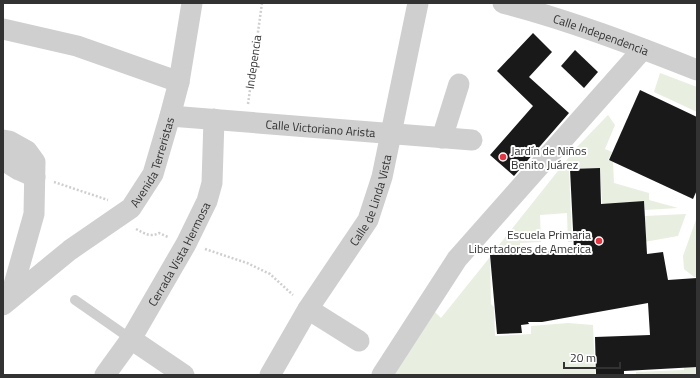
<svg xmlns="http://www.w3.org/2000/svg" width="700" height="378" font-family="'Titillium Web',sans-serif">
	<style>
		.green { fill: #e8eee0 }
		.building { fill: #191919 }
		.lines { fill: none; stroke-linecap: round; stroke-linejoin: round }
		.path { stroke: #cfcfcf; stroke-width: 2.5; stroke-dasharray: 2 2; stroke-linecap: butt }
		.lane { stroke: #cfcfcf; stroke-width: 10 }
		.street { stroke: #cfcfcf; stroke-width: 21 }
		.poi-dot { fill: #e93341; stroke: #fff; stroke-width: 1.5 }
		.labels { text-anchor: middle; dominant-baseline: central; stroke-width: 4; stroke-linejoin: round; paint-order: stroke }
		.street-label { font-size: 12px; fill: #323232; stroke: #fff }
		.poi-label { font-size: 12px; fill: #323232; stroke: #fff; text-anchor: start }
	</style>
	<rect width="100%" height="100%" fill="#fff"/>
	<!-- green -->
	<g class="green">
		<path d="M660,73L697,87V112L654,92Z"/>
		<path d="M608,115L615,125L605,149L612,152L608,160L613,162L614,183L649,193V200L678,208L645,210L644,201L616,203L618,239L646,237L645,216L686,214L678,236L605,249L600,168L569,169L572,242H568L567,213L540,215L541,242L520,243L521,253L492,254L577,147Z"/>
		<path d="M697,217V277H694L684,269L683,256Z"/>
		<path d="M490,257L491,304L494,307L495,336L531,334V326L568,323L593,325L595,375H390L433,310L441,318Z"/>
		<path d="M683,354H697V375H636V372L684,370Z"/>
	</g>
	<!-- building -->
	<g class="building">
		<path d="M533,33L552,52L529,77L569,113L514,176L490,155L533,106L497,71Z"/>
		<path d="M575,50L598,72L584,88L561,66Z"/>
		<path d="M640,90L697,117V190L693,199L609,160Z"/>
		<path d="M600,168L601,204L644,201L647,254L663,252L668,280L697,278V367L624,371V375H596L595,337L650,335L648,303L542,322H528L529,324L521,325L522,333L497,334L490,255L574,250L570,169Z"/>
	</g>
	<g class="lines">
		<!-- path -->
		<g class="path">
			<path d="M248,104L262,3"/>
			<path d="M54,182L108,200"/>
			<path d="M136,229C144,233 150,238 159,233L168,237"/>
			<path d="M205,249L247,263L270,274L293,295"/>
		</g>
		<!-- lane -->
		<path class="lane" d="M75,300L131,339"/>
		<!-- street -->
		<g class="street">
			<path id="s1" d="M503,3C569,20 634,45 697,70"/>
			<path d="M3,29L77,46L179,82"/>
			<path id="s2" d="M170,116L472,140"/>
			<path d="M442,138L459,84"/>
			<path d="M3,140L9,141L27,151L35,162L34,214L10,299"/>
			<path d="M3,160L19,170L35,177"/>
			<path id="s3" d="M3,305L70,250L131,208L153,174L170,116L179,82L192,3"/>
			<path d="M308,309L359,341"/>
			<path d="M131,339L184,375"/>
			<path id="s4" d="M105,375L131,339L186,244L207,201L212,183L214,119"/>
			<path id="s5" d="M270,375L308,309L368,220L382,177L418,3"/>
			<path d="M382,375L457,259L643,49"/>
		</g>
	</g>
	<!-- markers -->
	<g class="poi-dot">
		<circle cx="503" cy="157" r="4"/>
		<circle cx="599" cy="241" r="4"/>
	</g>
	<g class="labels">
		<!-- street labels -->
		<g class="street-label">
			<text stroke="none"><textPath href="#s1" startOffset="103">Calle Independencia</textPath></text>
			<text transform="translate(253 62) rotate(-82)">Indepencia</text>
			<text stroke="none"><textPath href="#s2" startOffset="151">Calle Victoriano Arista</textPath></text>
			<text stroke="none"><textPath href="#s3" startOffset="212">Avenida Terreristas</textPath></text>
			<text stroke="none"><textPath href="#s5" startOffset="203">Calle de Linda Vista</textPath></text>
			<text stroke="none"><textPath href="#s4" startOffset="142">Cerrada Vista Hermosa</textPath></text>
		</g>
		<!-- poi labels -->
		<g class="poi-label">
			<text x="511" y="150">Jardín de Niños<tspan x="511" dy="14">Benito Juárez</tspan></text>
			<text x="591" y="234" text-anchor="end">Escuela Primaria<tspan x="591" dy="14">Libertadores de America</tspan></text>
		</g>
	</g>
	<!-- border -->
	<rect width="700" height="378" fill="none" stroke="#323232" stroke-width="8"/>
	<!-- scale -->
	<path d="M564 362v6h56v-6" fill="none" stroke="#323232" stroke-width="2"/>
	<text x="570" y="362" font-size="12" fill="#323232" stroke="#ffffff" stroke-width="3" paint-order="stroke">20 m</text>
</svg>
